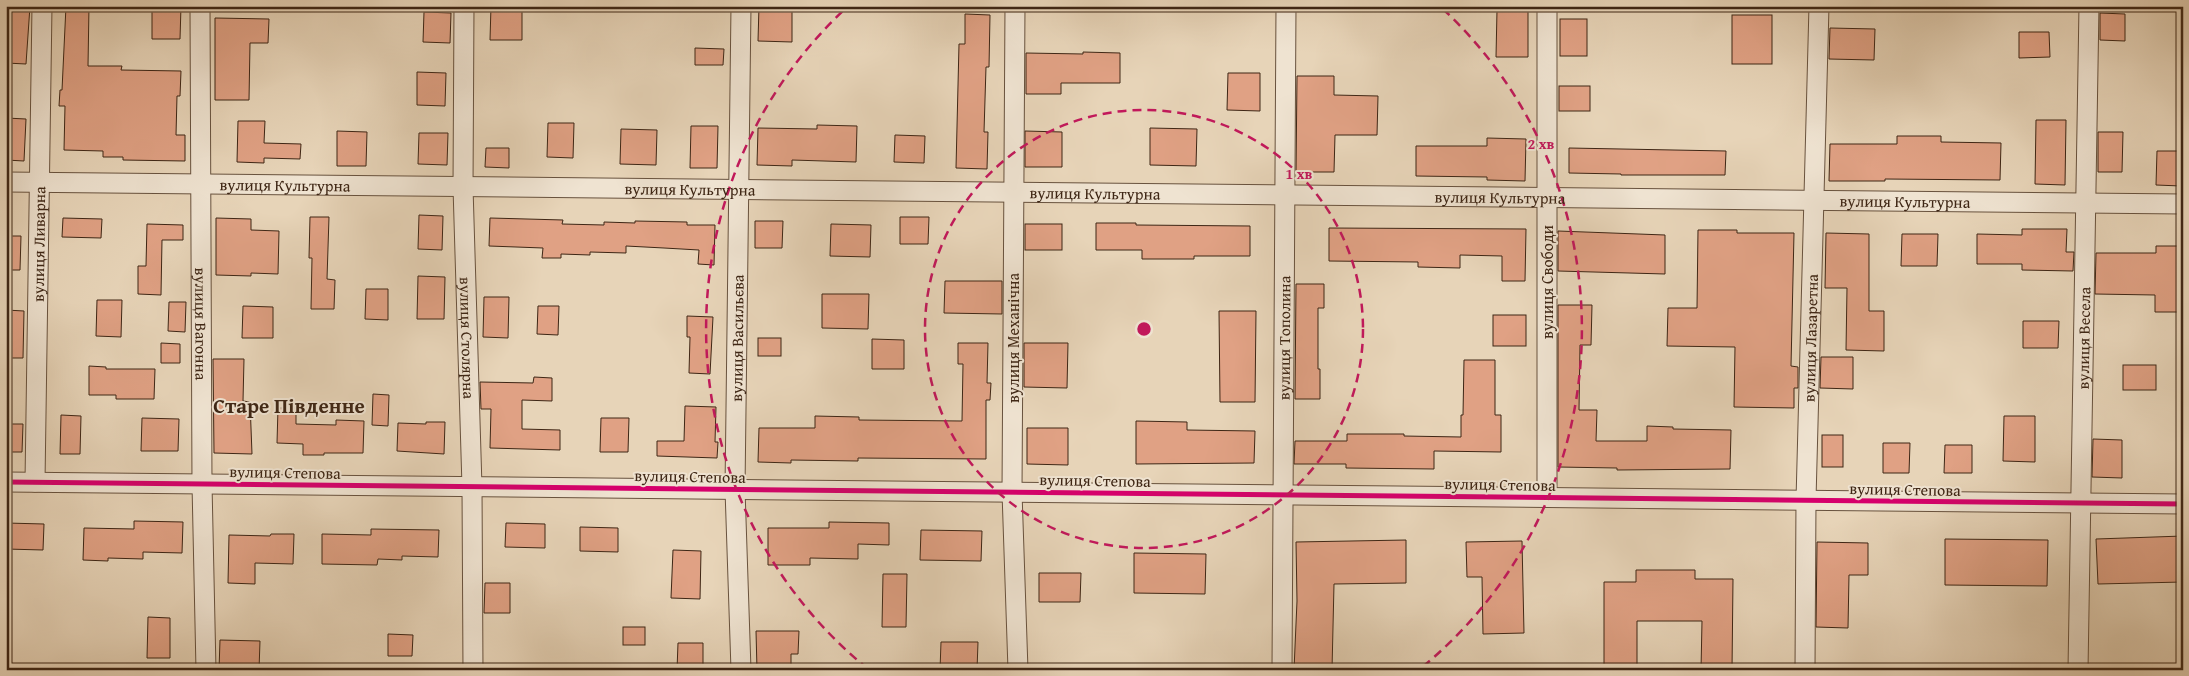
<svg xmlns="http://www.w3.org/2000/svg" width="2189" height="676" font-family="'Gentium Book Plus',serif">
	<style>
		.building { fill: #e0a184; stroke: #3e2615 }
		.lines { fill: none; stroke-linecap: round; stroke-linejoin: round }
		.minor-casing { stroke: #68523e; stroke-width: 21 }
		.minor { stroke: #efe3d1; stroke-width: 19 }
		.cycleway-casing { stroke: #efe3d1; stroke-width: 8 }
		.cycleway { stroke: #d6006c; stroke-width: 5 }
		.ring { fill: none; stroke: #c2185b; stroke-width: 2.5; stroke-dasharray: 9 6 }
		.labels { text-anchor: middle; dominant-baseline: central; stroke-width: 4; stroke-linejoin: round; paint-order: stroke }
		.street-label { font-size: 16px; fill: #3e2615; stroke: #efe3d1 }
		.district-label { font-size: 21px; font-weight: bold; fill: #3e2615; stroke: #efe3d1 }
		.centre { fill: #c2185b; stroke: #efe3d1; stroke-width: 2.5 }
		.ring-label { font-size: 15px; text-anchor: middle; font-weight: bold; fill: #c2185b; stroke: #efe3d1; stroke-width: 4; stroke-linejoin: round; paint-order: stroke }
	</style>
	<rect width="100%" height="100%" fill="#e7d4b8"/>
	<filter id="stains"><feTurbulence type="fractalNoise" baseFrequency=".004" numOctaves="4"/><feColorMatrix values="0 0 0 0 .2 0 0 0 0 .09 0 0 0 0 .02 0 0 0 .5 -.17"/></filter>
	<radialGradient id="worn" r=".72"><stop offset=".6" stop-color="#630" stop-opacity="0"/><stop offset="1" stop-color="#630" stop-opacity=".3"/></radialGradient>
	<!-- building -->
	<g class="building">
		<path d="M6,6H30L26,64L6,63Z"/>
		<path d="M66,6H89L88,66H122L121,70L181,71L180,96H177L176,135H185V161L123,160V157H103V151L64,150L65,106H59L60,90H62Z"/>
		<path d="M152,6H181L180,39H152Z"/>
		<path d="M491,6H522V40H490Z"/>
		<path d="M759,6H792V42L758,41Z"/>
		<path d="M1497,10H1528V57H1496Z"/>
		<path d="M424,12L451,13L450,43L423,42Z"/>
		<path d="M2100,13L2125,14V41L2100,40Z"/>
		<path d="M965,14L990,15L989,67H986L984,132H988L987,169L956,168L959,44H965Z"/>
		<rect x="1732" y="15" width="40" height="49"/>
		<path d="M215,18L269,19L268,43H250L249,100H215Z"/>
		<rect x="1560" y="19" width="27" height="37"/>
		<path d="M1830,28L1875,29L1874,60L1829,59Z"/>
		<path d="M2019,32H2049L2050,57L2019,58Z"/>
		<path d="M695,48L724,49L723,65H695Z"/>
		<path d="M1083,52L1120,53V83H1061V94H1026V53L1083,54Z"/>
		<path d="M417,72L446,73L445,106L417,105Z"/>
		<path d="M1228,73H1260V111L1227,110Z"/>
		<path d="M1297,76H1334V95L1378,96L1377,135H1335L1334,172H1296Z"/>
		<rect x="1559" y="86" width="31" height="25"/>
		<path d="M6,118L26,119L24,161L6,160Z"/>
		<path d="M2036,120H2066L2065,185L2035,184Z"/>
		<path d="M238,121H265L264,143L301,144L300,159L264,158V163L237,162Z"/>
		<path d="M548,123H574L573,158L547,157Z"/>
		<path d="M817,125L857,126L856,162L792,160V166L757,165L758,128L817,129Z"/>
		<path d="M691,126H718L717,168H690Z"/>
		<path d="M1150,128L1197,129L1196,166L1150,165Z"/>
		<path d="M621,129L657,130L656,165L620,164Z"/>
		<path d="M337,131L367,132L366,166H337Z"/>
		<path d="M1025,131L1062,132V167H1025Z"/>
		<path d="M2098,132H2123L2122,172H2098Z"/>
		<path d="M419,133H448L447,165L418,164Z"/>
		<path d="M895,135L925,136L924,163L894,162Z"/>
		<path d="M1897,136H1941V142L2001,143L2000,180L1885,179V181H1829L1830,144H1897Z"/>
		<path d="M1487,138L1526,139L1525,181L1487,180V177L1416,176V146H1487Z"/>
		<path d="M486,148H509V168L485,167Z"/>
		<path d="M1569,148L1726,151L1725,175H1621V174L1569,173Z"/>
		<path d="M2157,151H2181V186L2156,185Z"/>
		<path d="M419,215L443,216L442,250L418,249Z"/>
		<path d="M310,217H329L327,279L335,280L334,309H311L312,258H309Z"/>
		<path d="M900,217H929L928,244H900Z"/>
		<path d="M63,218L102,219L101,238L62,237Z"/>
		<path d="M216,218L251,219V230L279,231L278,274L251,273V276L216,275Z"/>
		<path d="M490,218L563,220L562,224L604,225V222L635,223V221L687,222V225H715L714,265L698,264L699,250L664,248L626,246V253L590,252V255L561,254V258H542L543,248L489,246Z"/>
		<path d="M755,221H783L782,248H755Z"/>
		<path d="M1096,223H1136V225L1250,226V256H1194V259H1142V250H1096Z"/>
		<path d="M147,224L183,225V240H162L161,295L138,294V266H146Z"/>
		<path d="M831,224L871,225L870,257L830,256Z"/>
		<rect x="1025" y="224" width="37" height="26"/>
		<path d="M1329,228L1526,229L1525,281H1502V256L1460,255V268L1418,267V262L1329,261Z"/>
		<path d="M2022,229H2067L2066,252H2074L2073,271L2022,270V264H1977V234L2022,235Z"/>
		<path d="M1698,230H1737V233H1794L1791,366L1798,367V388H1794V408L1734,407L1735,347L1667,346L1668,308H1697Z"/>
		<path d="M1558,231L1665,235V274L1558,271Z"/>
		<path d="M1826,233L1869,234V311H1884V351L1846,350L1847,288H1825Z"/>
		<path d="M1902,234H1938L1937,266H1901Z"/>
		<path d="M6,236H21L20,270H6Z"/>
		<path d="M2156,246H2183V312H2155V295L2095,294L2096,253H2156Z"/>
		<path d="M418,276L445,277L444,319H417Z"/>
		<path d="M945,281H1002V314L944,313Z"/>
		<path d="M1296,284H1324V308H1318V369H1320V399H1295Z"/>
		<path d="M366,289H388V320L365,319Z"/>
		<path d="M822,294H869L868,329L822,328Z"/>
		<path d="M484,297H509L508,338L483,337Z"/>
		<path d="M97,300H122L121,337L96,336Z"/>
		<path d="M169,302H186L185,332L168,331Z"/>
		<path d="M1558,305H1592L1591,345H1580L1579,410H1597L1596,441H1647V426L1673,427V429L1731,430L1730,469L1617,470V468L1558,467Z"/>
		<path d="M243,306L273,307V338H242Z"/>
		<path d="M538,306H559L558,335L537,334Z"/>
		<path d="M6,310L24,311L23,358H6Z"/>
		<path d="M1219,311H1256L1255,402H1220Z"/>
		<rect x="1493" y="315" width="33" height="31"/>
		<path d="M687,316L713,317L710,374L689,373L690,337H687Z"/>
		<path d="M2023,321H2059L2058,348H2023Z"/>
		<rect x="758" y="338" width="23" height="18"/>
		<path d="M872,339L904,340V369H872Z"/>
		<path d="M161,343L180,344V363H161Z"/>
		<path d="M958,343H988L987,383H991L990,400H986V459L858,458V461L791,460V463L758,462L759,428H815V416L859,417V420L962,421L963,364H958Z"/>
		<path d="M1024,343H1068L1067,388L1024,387Z"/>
		<path d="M1821,357H1853V389L1820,388Z"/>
		<path d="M213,359H244L243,401L250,402L252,454L214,453Z"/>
		<path d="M1464,360H1495V415H1501V452L1434,451V469L1346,468V464H1294L1295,441H1347V434H1404V436L1461,437V415H1463Z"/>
		<rect x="2123" y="365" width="33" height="25"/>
		<path d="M89,366L106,367V369H155L154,399H116V395H89Z"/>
		<path d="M534,377L552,378V401L522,400V429L560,430V450L490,448L491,409H481L480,382L533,383Z"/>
		<path d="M373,394L389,395L388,426L372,425Z"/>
		<path d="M685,406L716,407L715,442H718L717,458L657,456V441H684Z"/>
		<path d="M278,408H296V424L336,425V420L364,421L363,453H324V455H303V444L277,443Z"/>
		<path d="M61,415L81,416L80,454H60Z"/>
		<path d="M2004,416H2035V462L2003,461Z"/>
		<path d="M142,418L179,419L178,451H141Z"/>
		<path d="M601,418H629L628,452H600Z"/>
		<path d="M1136,421L1187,422V430L1255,431L1254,463L1136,464Z"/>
		<path d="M426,422H445L444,454L397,451L398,423L426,424Z"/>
		<path d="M6,424H23L22,452H6Z"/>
		<path d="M1027,428H1068V465L1027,464Z"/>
		<rect x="1822" y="435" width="21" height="32"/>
		<path d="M2093,439L2122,440V478L2092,477Z"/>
		<path d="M1883,443H1910L1909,473H1883Z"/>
		<path d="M1945,445H1972V473H1944Z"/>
		<path d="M134,521L183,522L182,553L143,552V559L108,558V561L83,560L84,528L134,529Z"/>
		<path d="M829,522L889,523V545L858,544V559L810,558V565H768V528H829Z"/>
		<path d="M6,523L44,524L43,550L6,549Z"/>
		<path d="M506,523L545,524V548L505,547Z"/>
		<path d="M580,527L618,528V552L580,551Z"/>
		<path d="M371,529L439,530L438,557L402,556V560L378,559L377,565L322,564V534L371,535Z"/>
		<path d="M921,530L982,531L981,561L920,560Z"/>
		<path d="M271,534H294L293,564L255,563V584L228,583L229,535L270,536Z"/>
		<path d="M2183,536V582L2098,584L2096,539Z"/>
		<path d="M1945,539L2048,540L2047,586L1945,585Z"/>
		<path d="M1406,540V583L1334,584L1332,670H1294L1297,601L1296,542Z"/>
		<path d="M1522,541L1524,633L1483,634L1482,577H1467L1466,542Z"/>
		<path d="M1817,542L1868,543V575H1849L1848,628L1816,627Z"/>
		<path d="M673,550L701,551L700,599L671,598Z"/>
		<path d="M1134,553L1206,554L1205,594L1134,593Z"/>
		<path d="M1636,570H1695V579H1733L1732,670H1701L1702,621H1637V670H1604V582H1636Z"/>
		<path d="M1039,573H1081L1080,602H1039Z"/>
		<path d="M883,574H907L906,627H882Z"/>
		<path d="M485,583H510V613H484Z"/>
		<path d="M148,617L170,618V658H147Z"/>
		<rect x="623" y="627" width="22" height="18"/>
		<path d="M756,631H799L798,654H791V670H757Z"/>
		<path d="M388,634L413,635L412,656H388Z"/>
		<path d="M220,640L260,641L259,670H219Z"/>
		<path d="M941,642H978L977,670H940Z"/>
		<path d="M678,643H703V670H677Z"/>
	</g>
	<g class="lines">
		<defs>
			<g id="minor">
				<path id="s1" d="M200,6L202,484L206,670"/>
				<path id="s2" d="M464,6L463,187L472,487L473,670"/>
				<path d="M1015,6L1012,492L1018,670"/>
				<path id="s3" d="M6,182L2183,204"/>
				<path d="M6,482L2183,504"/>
				<path id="s4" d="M35,482L42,6"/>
				<path d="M1547,497V6"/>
				<path id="s5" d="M741,670L735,489L741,6"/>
				<path id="s6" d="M1282,670L1286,6"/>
				<path id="s7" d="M1805,670L1806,500L1819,6"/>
				<path id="s8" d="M2078,670L2089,6"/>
			</g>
		</defs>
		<!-- minor casing -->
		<use href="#minor" class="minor-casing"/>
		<!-- minor -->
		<use href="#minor" class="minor"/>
		<defs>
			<path id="cycleway" d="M6,482L2183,504"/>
		</defs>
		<!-- cycleway casing -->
		<use href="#cycleway" class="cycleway-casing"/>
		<!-- cycleway -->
		<use href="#cycleway" class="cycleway"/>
	</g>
	<!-- distance rings -->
	<g class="ring">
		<circle cx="1144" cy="329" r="219"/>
		<path d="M868 669A438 438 0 0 1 845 9M1443 9A438 438 0 0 1 1420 669"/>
	</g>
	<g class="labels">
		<!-- street labels -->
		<g class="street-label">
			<text stroke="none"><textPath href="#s3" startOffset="279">вулиця Культурна</textPath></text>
			<text stroke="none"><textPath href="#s3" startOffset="684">вулиця Культурна</textPath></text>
			<text stroke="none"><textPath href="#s3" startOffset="1089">вулиця Культурна</textPath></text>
			<text stroke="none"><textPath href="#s3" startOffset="1494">вулиця Культурна</textPath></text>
			<text stroke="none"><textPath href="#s3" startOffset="1899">вулиця Культурна</textPath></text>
			<text stroke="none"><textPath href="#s4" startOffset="238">вулиця Ливарна</textPath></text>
			<text transform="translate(1547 282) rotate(-90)">вулиця Свободи</text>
			<text stroke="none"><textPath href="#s1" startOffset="318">вулиця Вагонна</textPath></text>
			<text stroke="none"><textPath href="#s2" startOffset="332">вулиця Столярна</textPath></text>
			<text stroke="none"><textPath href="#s5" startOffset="332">вулиця Васильєва</textPath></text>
			<text transform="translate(1013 338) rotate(-90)">вулиця Механічна</text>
			<text stroke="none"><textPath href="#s6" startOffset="332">вулиця Тополина</textPath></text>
			<text stroke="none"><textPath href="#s7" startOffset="332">вулиця Лазаретна</textPath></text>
			<text stroke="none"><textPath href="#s8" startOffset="332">вулиця Весела</textPath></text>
			<text transform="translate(285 472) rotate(1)">вулиця Степова</text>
			<text transform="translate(690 476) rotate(1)">вулиця Степова</text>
			<text transform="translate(1095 480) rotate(1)">вулиця Степова</text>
			<text transform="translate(1500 484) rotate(1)">вулиця Степова</text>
			<text transform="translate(1905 489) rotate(1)">вулиця Степова</text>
		</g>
		<!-- district labels -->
		<g class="district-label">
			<text x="289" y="405">Старе Південне</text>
		</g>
	</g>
	<circle cx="1144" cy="329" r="8" class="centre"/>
	<g class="ring-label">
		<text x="1541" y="149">2 хв</text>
		<text x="1299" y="179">1 хв</text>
	</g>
	<!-- margin -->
	<rect width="2189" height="676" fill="none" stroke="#e7d4b8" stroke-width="25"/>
	<rect x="8" y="8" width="2174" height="661" fill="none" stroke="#3e2615" stroke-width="2.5"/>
	<rect x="12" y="12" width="2164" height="651" fill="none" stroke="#3e2615"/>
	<rect width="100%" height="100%" filter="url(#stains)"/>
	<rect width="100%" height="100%" fill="url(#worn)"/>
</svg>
